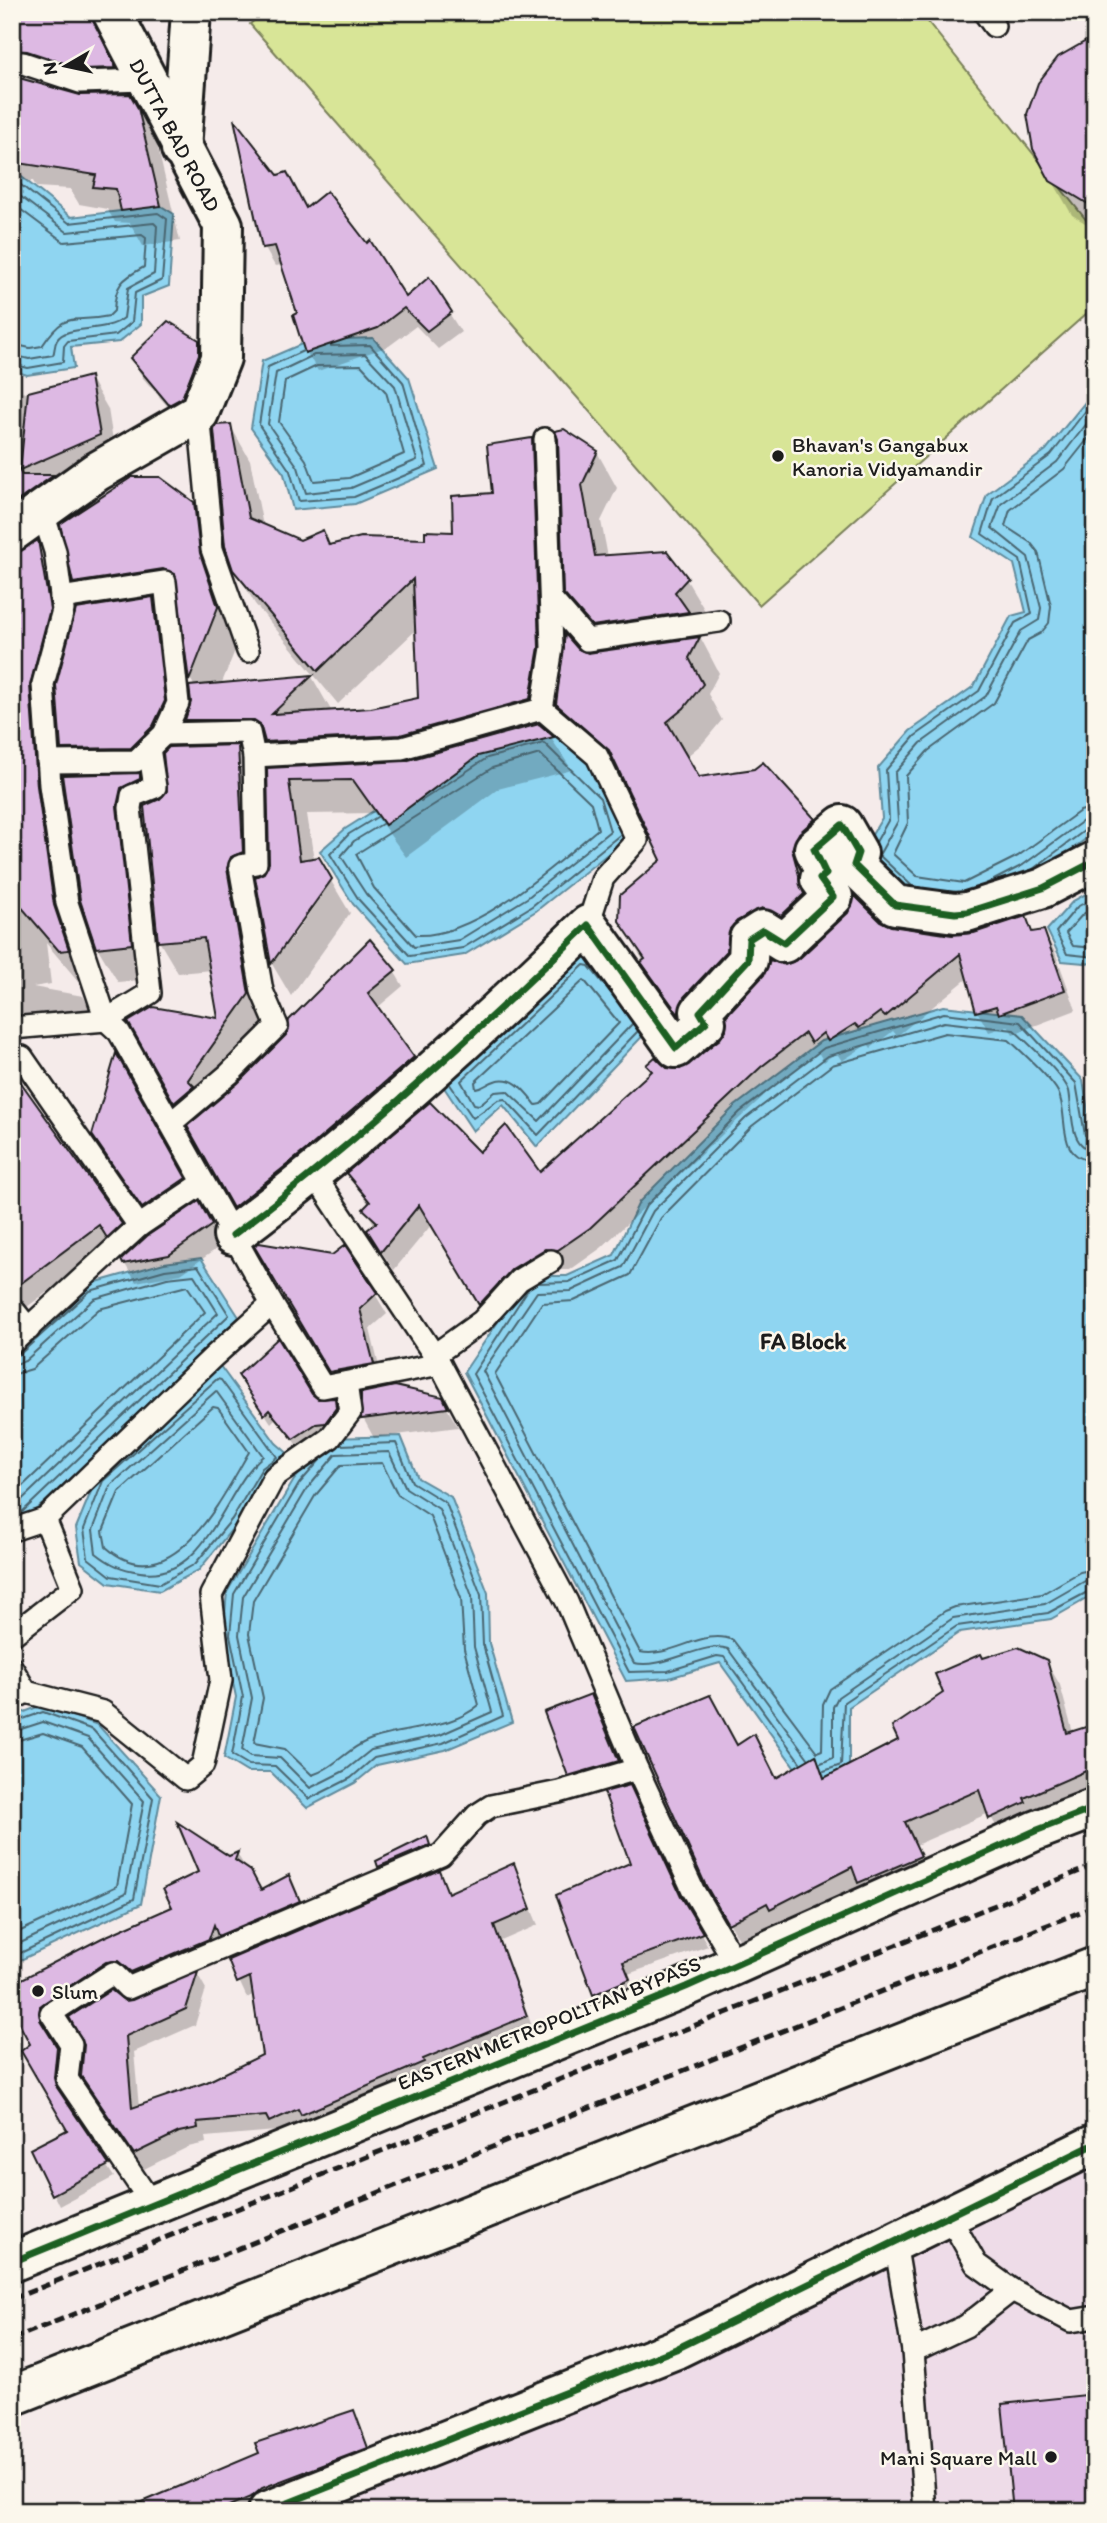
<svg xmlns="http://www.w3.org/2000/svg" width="1107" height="2523" font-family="Itim,sans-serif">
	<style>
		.built { fill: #eedce8 }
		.green { fill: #d8e597; stroke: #7a805a; stroke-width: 2 }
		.water { fill: #8fd5f1; stroke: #618b9c; stroke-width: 2 }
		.shadow { fill: #0003; fill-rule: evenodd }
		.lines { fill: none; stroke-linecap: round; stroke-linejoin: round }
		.shore { stroke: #4a6671; stroke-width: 2 }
		.building { fill: #ddb9e3; stroke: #1c1c1c; stroke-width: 2 }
		.service-casing { stroke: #1c1c1c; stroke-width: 26 }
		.minor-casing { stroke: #1c1c1c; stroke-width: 44 }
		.tertiary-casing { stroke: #1c1c1c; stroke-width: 44 }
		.primary-casing { stroke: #1c1c1c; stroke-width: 44 }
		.service { stroke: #fbf7ec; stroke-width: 21 }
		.minor { stroke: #fbf7ec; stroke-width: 38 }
		.tertiary { stroke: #fbf7ec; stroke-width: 38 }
		.primary { stroke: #fbf7ec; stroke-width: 38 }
		.rail { stroke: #1c1c1c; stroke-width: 5; stroke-dasharray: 10 5; stroke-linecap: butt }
		.cycleway-casing { stroke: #fbf7ec; stroke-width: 11 }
		.cycleway { stroke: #1b5e20; stroke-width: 7 }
		.poi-dot { fill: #1c1c1c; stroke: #fbf7ec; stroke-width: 2.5 }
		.labels { text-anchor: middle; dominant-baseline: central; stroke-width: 5; stroke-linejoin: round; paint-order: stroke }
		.street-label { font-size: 21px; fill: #1c1c1c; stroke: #fbf7ec }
		.poi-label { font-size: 21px; fill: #1c1c1c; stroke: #fbf7ec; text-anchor: start }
		.neighbourhood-label { font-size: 23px; font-weight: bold; fill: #1c1c1c; stroke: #fbf7ec }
	</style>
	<rect width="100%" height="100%" fill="#f5ebea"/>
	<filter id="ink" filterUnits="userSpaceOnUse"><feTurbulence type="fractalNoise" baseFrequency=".0143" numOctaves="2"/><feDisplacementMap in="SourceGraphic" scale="14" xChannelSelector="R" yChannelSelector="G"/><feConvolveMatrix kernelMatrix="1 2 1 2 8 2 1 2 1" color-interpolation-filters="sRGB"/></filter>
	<g filter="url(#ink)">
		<!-- built -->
		<path class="built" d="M1095,2168V2511H300L646,2377L877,2272Z"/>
		<!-- green -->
		<path class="green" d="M264,12H920L1095,231V306L759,605L250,24Z"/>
		<!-- water -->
		<g class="water">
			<path d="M12,169L71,217L161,206L174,214L169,286L141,297V324L119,342L71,347L74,368L27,375L12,370Z"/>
			<path d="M373,338L409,378L438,469L355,504L293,510L284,474L251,428L262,361L311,340Z"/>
			<path d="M1095,390V832L1032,879L968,910L905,901L858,858L882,818L878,768L910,731L974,686L1011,616L1026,612L1014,564L973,537L987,494L1046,450Z"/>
			<path d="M549,725L614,790L629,837L536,911L464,955L407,964L353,904L320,851L345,829L481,743Z"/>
			<path d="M1095,889V964L1062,961L1047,930L1073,901Z"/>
			<path d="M589,940L655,1023L537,1147L503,1105L473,1131L439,1080Z"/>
			<path d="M943,1006L1022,1015L1083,1080L1095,1155V1594L1051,1619L960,1632L849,1707V1773L806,1783L720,1663L669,1678L626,1681L464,1372L529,1276H567L614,1255L639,1202L735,1106L821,1041Z"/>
			<path d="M201,1258L239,1317L45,1502L20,1523L12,1526V1351L86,1285L164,1263Z"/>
			<path d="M220,1366L276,1443L291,1456L199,1570L160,1591L108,1583L81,1562L76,1528L97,1477Z"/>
			<path d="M401,1436L418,1478L451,1497L488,1593L489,1643L512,1722L445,1750L377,1765L355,1783L307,1808L271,1772H247L224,1758L236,1697L223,1635L227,1592L294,1480L330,1438Z"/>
			<path d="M42,1705L98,1725L161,1795L141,1904L12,1964V1717Z"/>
		</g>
		<!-- shadow -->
		<g class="shadow">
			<path d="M12,12H106L112,58L157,145L180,241L143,246L130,223L115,222L107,209L79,204L70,189L36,187L33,181L12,180Z"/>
			<path d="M1095,41V229L1072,215L1052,180Z"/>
			<path d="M306,210L406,299L428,280L461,332L438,349L416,326L389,346L318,371L307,353L295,316L299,314L283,265L275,266L264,247Z"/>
			<path d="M198,341L210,361L182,423L143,378L132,359Z"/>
			<path d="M90,378L108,409L117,466L12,551V391L29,393Z"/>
			<path d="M230,425L250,460L263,526L300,542L322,533L330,546L426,541L455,534L494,494L531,440L551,474L558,686L577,651L588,655L607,652L586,628L565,592L560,438L597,452L617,488L601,521L608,557L686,579L707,614L695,627L719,673L708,694L722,720L703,743L686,757L698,778L755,771L763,765L814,820L834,855L823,930L757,956L703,1033L700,1047L664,997L620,920L663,860L625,780L579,739L558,703L559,695L556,694L549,735L572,770L498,789L406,857L374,813L307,814L314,860L318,859L350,913L291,996L272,964L258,884L249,888L266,1027L206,1112L394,971L403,986L377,1008L422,1073L243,1222L130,1023L220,1020L212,970L178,973L159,941L147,820L141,824L151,979L118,982L97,947L79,776L62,748L58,679L47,717L85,981L79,982L46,943L51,984L33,987L83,996L94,1016L12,1036V555L37,543L59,587L68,648L89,609L74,582L193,503L214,539L238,643L221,685L312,677L332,712L371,710L419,700L417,629L338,704L255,604L235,569ZM181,604L191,680L195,687L186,720L203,748L179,749L184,737L173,634L158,608ZM241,754H273L282,769L271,864L266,874L260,877L256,779ZM166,768L169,792L155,803L143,783H151ZM322,889V895L290,941L287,939Z"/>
			<path d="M1025,919L1033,933L1044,932L1055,952L1076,1010L1013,1034L1008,1026L989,1032L977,1011L968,978L897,1036L893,1031L871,1048L868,1044L842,1061L836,1052L824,1062L818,1052L772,1088L601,1248L570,1270H557L524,1289L492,1324L432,1224L394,1270L381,1251L375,1226L366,1209L369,1205L349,1174L479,1154L539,1174L653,1073L648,1065L681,1071L722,1040L785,967L879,922L891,928L952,936L974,935Z"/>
			<path d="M117,1058L196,1199L155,1226L94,1135Z"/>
			<path d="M12,1070L132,1245L112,1244L12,1318Z"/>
			<path d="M199,1204L222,1245L181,1274L136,1282L123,1261Z"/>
			<path d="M257,1247L375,1294L387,1314L370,1329L383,1383L342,1391Z"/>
			<path d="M246,1385L310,1395L318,1401L334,1400L341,1419L299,1448L276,1418L271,1423Z"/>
			<path d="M441,1398L458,1427L374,1438L363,1418Z"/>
			<path d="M982,1660L1046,1661L1060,1685L1073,1733L1095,1726V1796L1004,1841L989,1813L916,1845L933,1879L743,1946L706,1883L737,1747L777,1780L815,1757L827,1778L900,1741Z"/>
			<path d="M590,1697L629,1780L580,1795L569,1775Z"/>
			<path d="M426,1838L434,1855L385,1876L378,1862Z"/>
			<path d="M237,1854L261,1892L289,1878L305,1912L226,1946L220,1936L215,1951L139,1983L126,1972L45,2018V2031L63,2060L61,2097L114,2177L60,2206L32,2149L69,2131L12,2006L175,1908Z"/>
			<path d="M632,1864L687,1909L708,1946L628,1974L635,1992L602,2006L595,1994Z"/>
			<path d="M513,1865L538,1925L501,1941L534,2032L279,2137L276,2131L205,2137L206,2143L188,2147L144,2169L92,2091L124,2002H133L198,1975L206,1989L195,2025L134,2052L139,2108L207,2084L264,2056L254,1994L247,1998L230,1961L439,1872L450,1894Z"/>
			<path d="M353,2412L374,2461L256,2511H142Z"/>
			<path d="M124,2502L129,2511H103Z"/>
		</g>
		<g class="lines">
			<!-- shore -->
			<g class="shore">
				<path d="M12,178L69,223L158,213L167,219L162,280L135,293L132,322L116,335L68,341L64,346L63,362L28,368L12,364"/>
				<path d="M12,190L67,232L154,223L157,226L154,274L128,288L124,318C104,334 66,324 57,340C54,345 55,351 53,355L29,359L12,355"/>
				<path d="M12,203L64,242L142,235L146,238L144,267C122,279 115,284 114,311L109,316C70,324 67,309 42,346L30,348L12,344"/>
				<path d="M303,351L268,367L259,425L290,471L299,501L354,497L427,466L403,382L370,345L331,346"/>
				<path d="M365,354L395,386L417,460L351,488L306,493L298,467L268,424L276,373L314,355Z"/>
				<path d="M361,365L386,392L404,454L349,478L314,481L306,460L279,422L285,381L317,366Z"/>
				<path d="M1095,430L1064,469L1010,510L1005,526L1031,543L1038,552L1051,606L1049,623L1041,633L1028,640L994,703L928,751L906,776L908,823L893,854L917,876L964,883L1018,856L1080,811L1095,807"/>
				<path d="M540,754L591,803L598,829C553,866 476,938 416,935L374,888L356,854L492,768Z"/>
				<path d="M377,817L349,834L330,854L359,900L410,956L463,948L532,906L621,834"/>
				<path d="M382,824L354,841L341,856L366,894L414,947L459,940L527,898L610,831L600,798L544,743L487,758L421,801"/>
				<path d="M876,842L889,819L886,770L915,736L979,691L1015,623L1032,614L1020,560L982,534L993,498L1051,455L1095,399"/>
				<path d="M1033,869L1088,828L1095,827"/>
				<path d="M986,884L1023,865L1083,821L1095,818"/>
				<path d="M912,886L879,855L898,821L895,773L921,743L986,696L1021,631L1039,620L1041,608L1028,557L992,528L1001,504L1057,462L1095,413"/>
				<path d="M1095,897L1077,907L1056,932L1067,954L1095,957"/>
				<path d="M1095,907L1083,914L1066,933L1073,946L1095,948"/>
				<path d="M584,980L619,1023L541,1104L536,1105C525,1091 513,1073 492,1082C485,1085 483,1088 476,1089L475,1082Z"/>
				<path d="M611,993L589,966L584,965L461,1081L474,1104L479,1105L495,1092L507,1091L539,1121L633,1023"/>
				<path d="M449,1083L473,1118L498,1100L505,1099L538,1135L638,1031"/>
				<path d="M1095,1161C1054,1159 1070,1116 1058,1092C1050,1077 1022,1052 1009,1040L945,1033L832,1065L752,1126L661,1218L630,1275L574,1301L542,1303L495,1374L640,1652C671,1659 704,1627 733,1640L817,1752L822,1750L823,1704L830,1689L945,1611L955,1607L1042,1594L1080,1572L1095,1569"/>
				<path d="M538,1283L569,1282L618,1260L646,1206L740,1112L824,1048L944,1013L1020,1022L1076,1083L1085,1135L1095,1141"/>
				<path d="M529,1288L473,1374L629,1672L668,1671L717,1656L724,1657L800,1762"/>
				<path d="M12,1356L20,1354L90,1291L165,1270L198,1266L229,1315L19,1515"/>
				<path d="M12,1365L25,1361L94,1299L167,1278L194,1275L218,1313L12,1509"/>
				<path d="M12,1375L32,1369L99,1309L187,1286L205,1312L12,1496"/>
				<path d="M217,1379L221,1380L277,1457L262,1468L232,1519L195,1564L160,1584L111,1576L88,1558L84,1529L103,1481Z"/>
				<path d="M216,1391L263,1456C224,1487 207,1583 140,1572C121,1569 111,1565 96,1553L93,1530L110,1486Z"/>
				<path d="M213,1407L218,1408L249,1452C222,1498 171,1604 106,1547L103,1531L119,1492Z"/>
				<path d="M389,1452L406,1488L439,1509L472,1596L474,1647L492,1712L440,1735L371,1750L346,1770L310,1788L280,1758L251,1756L242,1750L252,1698L239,1635L243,1597L307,1489L336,1454Z"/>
				<path d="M320,1460L299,1484L234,1594L230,1635L243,1697L232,1755L249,1765L275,1766L309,1799L351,1778L374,1758L443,1743L503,1716L483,1645L481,1595L446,1503L412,1482L396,1443L340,1445"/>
				<path d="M382,1463L398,1495L430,1516L461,1598L464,1649L479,1705C449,1731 402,1726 367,1741C347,1749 334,1768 312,1775L285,1749L254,1743L263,1698L249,1634L253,1601L315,1496L341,1465Z"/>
				<path d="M12,1723L43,1712L93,1730L153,1798L134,1899L12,1957"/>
				<path d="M12,1732L43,1722L88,1738L144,1801L126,1893L12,1947"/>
				<path d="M12,1742L43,1733L82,1747L132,1804L117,1886L12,1935"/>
				<path d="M808,1758L728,1649C703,1640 665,1670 634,1663L483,1371L537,1292L571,1291L623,1267L653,1211L746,1118L828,1056L944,1022L1014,1030C1026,1041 1065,1077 1069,1091C1073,1110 1068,1149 1095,1150"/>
				<path d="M821,1763L833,1758V1707L838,1697L953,1618L1045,1604L1085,1581L1095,1580"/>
				<path d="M824,1771L841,1765L844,1702L957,1626L1048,1613L1095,1588"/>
			</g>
		</g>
		<!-- building -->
		<g class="building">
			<path d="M12,12H90L116,68L82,69L27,51L12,50Z"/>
			<path d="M1095,36V208L1050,181L1033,149L1027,114L1038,83L1058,57Z"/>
			<path d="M12,76L80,95L130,94L138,108L161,206L121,211L116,189L93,187L96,175L12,162Z"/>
			<path d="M234,119L278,175L287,172L306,208L327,191L367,243L370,240L406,297L429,277L452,312L427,331L404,308L378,328L305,353L293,315L297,313L275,246L262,248Z"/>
			<path d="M168,321L199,340V354L182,398L169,405L130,358Z"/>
			<path d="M90,376L100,435L20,470L28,392Z"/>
			<path d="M231,424L249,518L300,540L323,530L329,545L361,537L425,539V531L453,532L452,496L492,493L487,445L532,438L539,647L530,699L400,735L265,742L260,724L254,720H185L191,702L189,686L313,675L272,714L371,708L418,698L413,579L318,671L233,570L225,546L214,430L216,425Z"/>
			<path d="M564,429L598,451L582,485L595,556L667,551L688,578L675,592L689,612L592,626L563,593L558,439L555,431Z"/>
			<path d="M12,458L22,475H54L12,505Z"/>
			<path d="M132,477H160L194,502L200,553L218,607L189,681L175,574L163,569L73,583L60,524Z"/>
			<path d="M38,540L50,609L30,685L37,786L54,905L69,950L59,951L12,896V554Z"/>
			<path d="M153,597L165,701L153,726L131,748L61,749L56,685L76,609Z"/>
			<path d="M565,634L578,649L588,653L700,637L689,658L703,684L684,708L667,722L699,777L754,769L763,762L815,819L799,833L792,849L804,894L781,916L762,908L737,921L730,929L727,951L684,997L679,1015L641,962L645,959L619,921L620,895L661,860L609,750L556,704Z"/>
			<path d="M539,724L554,737L478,756L385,825L353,780L289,781L300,860L319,857L332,879L271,964L255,877L264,873L269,863L267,768L405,761Z"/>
			<path d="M238,745L243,852L231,857L227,868L249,994L188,1080L194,1086L174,1103L128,1022L153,1007L218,1018L204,938L158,942L144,806L160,799L167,791L163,753L169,747Z"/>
			<path d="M140,773V779L121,788L117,806L132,944L96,948L80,900L62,775Z"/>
			<path d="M855,896L880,921L891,926L952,935L974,933L1026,916L1032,932L1044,930L1065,990L999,1014L996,1006L976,1012L960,954L885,1017L880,1012L859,1028L855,1024L828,1041L823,1033L811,1043L805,1033L761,1067L590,1228L558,1250L545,1249L512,1269L479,1305L419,1205L381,1252L367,1230L377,1222L363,1209L370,1202L346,1173L430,1102L479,1152L506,1125L540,1172L652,1071L646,1065L655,1057L667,1068L680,1069L720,1039L726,1030V1016L764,975L770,960L785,965L799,959L848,913Z"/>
			<path d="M370,939L396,970L368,993L414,1057L312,1145L233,1208L187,1126L238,1083L286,1035L289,1020Z"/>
			<path d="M116,1053L186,1178L142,1208L92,1135Z"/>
			<path d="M12,1070L122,1224L107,1238L99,1225L12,1290Z"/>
			<path d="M199,1201L212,1225L169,1255L123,1264L121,1260L147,1236Z"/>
			<path d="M259,1243L332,1255L345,1245L377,1293L360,1309L374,1364L329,1372L254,1246Z"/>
			<path d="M278,1338L312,1394L318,1399L335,1398L336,1408L325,1423L316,1424L293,1439L269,1410L264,1415L238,1375Z"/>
			<path d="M395,1386L443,1397L448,1408L361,1419V1393Z"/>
			<path d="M1018,1647L1047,1660L1067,1733L1095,1724V1767L1024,1798L1026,1802L989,1819L979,1790L905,1822L921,1856L858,1883L852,1867L770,1909L767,1903L728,1924L705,1884L634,1727L710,1695L737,1745L754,1734L776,1778L816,1755L824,1778L898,1740L892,1727L943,1693L935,1674L981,1654L983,1658Z"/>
			<path d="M591,1694L619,1761L568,1776L544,1712Z"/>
			<path d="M630,1785L681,1896L703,1933L623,1962L630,1979L593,1995L556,1895L630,1863L604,1792Z"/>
			<path d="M177,1822L229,1856L238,1852L235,1860L251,1871L261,1890L289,1875L300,1901L218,1936L214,1925L209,1939L131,1972L118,1961L106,1962L40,2006V2020L57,2047L54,2078L56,2086L109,2165L52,2195L30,2149L67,2130L21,2051L30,2044L12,2010V1984L102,1938L172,1907L163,1889L198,1872Z"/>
			<path d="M427,1836L430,1845L378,1867L376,1861Z"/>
			<path d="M514,1863L531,1909L494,1925L527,2016L423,2059L424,2062L301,2115L298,2109L269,2122L266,2116L197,2122L198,2128L179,2132L134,2154L81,2076L84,2045L69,2017L111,1990L125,2001L132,2000L198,1972L186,2009L126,2036L132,2108L207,2082L262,2055L250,1977L237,1983L228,1960L439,1870L448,1893Z"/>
			<path d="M1095,2394V2511H1013L1002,2404Z"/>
			<path d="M354,2410L368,2448L262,2488L253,2496L217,2511H121L259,2453L255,2443Z"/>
		</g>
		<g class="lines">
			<defs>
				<g id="service">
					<path d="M984,12L994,26"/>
					<path d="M12,63H23L80,82L145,80"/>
					<path d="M199,413L212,549L248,651"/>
					<path d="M42,510L55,551L63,610L43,684L50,785L67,903L106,1020L119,1032L272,1304L323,1387L440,1364"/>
					<path d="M552,600L587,640L719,621"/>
					<path d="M542,709L552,648L545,439"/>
					<path d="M164,734L249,732L254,756L402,748L542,709L597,756L637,840L603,878L588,925"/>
					<path d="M48,762L136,761L164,734L178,703L165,582L61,598"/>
					<path d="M12,1028L106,1020L150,993L130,808L132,796L155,787L149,748"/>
					<path d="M12,1057H22L139,1226"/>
					<path d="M171,1123L229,1074L277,1026L262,991L240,866L256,863L254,756"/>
					<path d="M313,1173L440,1364L567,1602L637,1769L693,1890L736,1964"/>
					<path d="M12,1308L29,1329"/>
					<path d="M12,1343L139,1226L203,1183"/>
					<path d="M433,1356L482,1321L519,1280L551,1261"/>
					<path d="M12,1530L45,1519L213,1357L272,1304"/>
					<path d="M12,1635L73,1588L45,1519"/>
					<path d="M12,1668L26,1692"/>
					<path d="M12,1700L26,1692L103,1712L186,1779L203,1765L221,1680L211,1595L274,1477L330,1438L350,1412L346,1383"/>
					<path d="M152,2204L67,2079L71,2044L51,2013L113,1973L128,1988L441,1855L477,1815L491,1806L559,1792L637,1769"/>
					<path d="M949,2216L976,2264L1012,2290L1071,2321L1095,2317"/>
					<path d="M895,2242L913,2351"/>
					<path d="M925,2511L913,2351L966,2326L1012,2290"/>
				</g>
				<g id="minor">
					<path d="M181,149L191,12"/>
					<path d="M12,532L96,472L199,413L221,358L223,225L112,12"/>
					<path d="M233,1235C360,1140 475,1034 588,925L676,1048L706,1022L700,1012L748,960L749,939L763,930L784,943L833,897L820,879L826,874L814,849L842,825L858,853L854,865L895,905L955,913L967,912L1043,888L1095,861"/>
				</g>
				<path id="tertiary" d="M268,2511L676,2349L1095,2144"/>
				<g id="primary">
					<path d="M12,2262L686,1987L1035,1831L1095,1808"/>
					<path d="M12,2396L1095,1967"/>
				</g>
			</defs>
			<!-- service casing -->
			<use href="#service" class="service-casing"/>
			<!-- minor casing -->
			<use href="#minor" class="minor-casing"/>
			<!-- tertiary casing -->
			<use href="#tertiary" class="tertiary-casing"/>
			<!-- primary casing -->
			<use href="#primary" class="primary-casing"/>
			<!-- service -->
			<use href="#service" class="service"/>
			<!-- minor -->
			<use href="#minor" class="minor"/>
			<!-- tertiary -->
			<use href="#tertiary" class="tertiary"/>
			<!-- primary -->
			<use href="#primary" class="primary"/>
			<!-- rail -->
			<g class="rail">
				<path d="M12,2299L1095,1865"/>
				<path d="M12,2339L1095,1906"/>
			</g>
			<defs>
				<g id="cycleway">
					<path d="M233,1235C360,1140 475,1034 588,925L676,1048L706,1022L700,1012L748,960L749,939L763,930L784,943L833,897L820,879L826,874L814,849L842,825L858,853L854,865L895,905L955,913L967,912L1043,888L1095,861"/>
					<path d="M12,2262L686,1987L1035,1831L1095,1808"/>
					<path d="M268,2511L676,2349L1095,2144"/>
				</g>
			</defs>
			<!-- cycleway casing -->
			<use href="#cycleway" class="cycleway-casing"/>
			<!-- cycleway -->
			<use href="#cycleway" class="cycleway"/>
		</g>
	</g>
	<!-- markers -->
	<g class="poi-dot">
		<circle cx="778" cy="456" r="7"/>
		<circle cx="38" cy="1991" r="7"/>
		<circle cx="1051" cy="2457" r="7"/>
	</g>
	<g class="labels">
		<!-- street labels -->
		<g class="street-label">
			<text transform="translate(175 135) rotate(62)">DUTTA BAD ROAD</text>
			<text transform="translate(549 2023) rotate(-22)">EASTERN METROPOLITAN BYPASS</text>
		</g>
		<!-- poi labels -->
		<g class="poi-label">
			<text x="792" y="444">Bhavan's Gangabux<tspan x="792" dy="24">Kanoria Vidyamandir</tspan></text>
			<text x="52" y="1991">Slum</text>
			<text x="1037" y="2457" text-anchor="end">Mani Square Mall</text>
		</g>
		<!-- neighbourhood labels -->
		<g class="neighbourhood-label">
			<text x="803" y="1341">FA Block</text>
		</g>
	</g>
	<!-- margin -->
	<rect width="1107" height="2523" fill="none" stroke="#fbf7ec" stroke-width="42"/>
	<rect x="21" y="21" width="1065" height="2481" fill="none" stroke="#1c1c1c" stroke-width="2.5" filter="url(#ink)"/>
	<!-- north arrow -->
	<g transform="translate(66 66) rotate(261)" stroke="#fbf7ec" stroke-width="5" paint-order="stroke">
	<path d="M0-5L12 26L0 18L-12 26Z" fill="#1c1c1c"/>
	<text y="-10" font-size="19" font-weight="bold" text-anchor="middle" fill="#1c1c1c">N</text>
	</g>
</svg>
